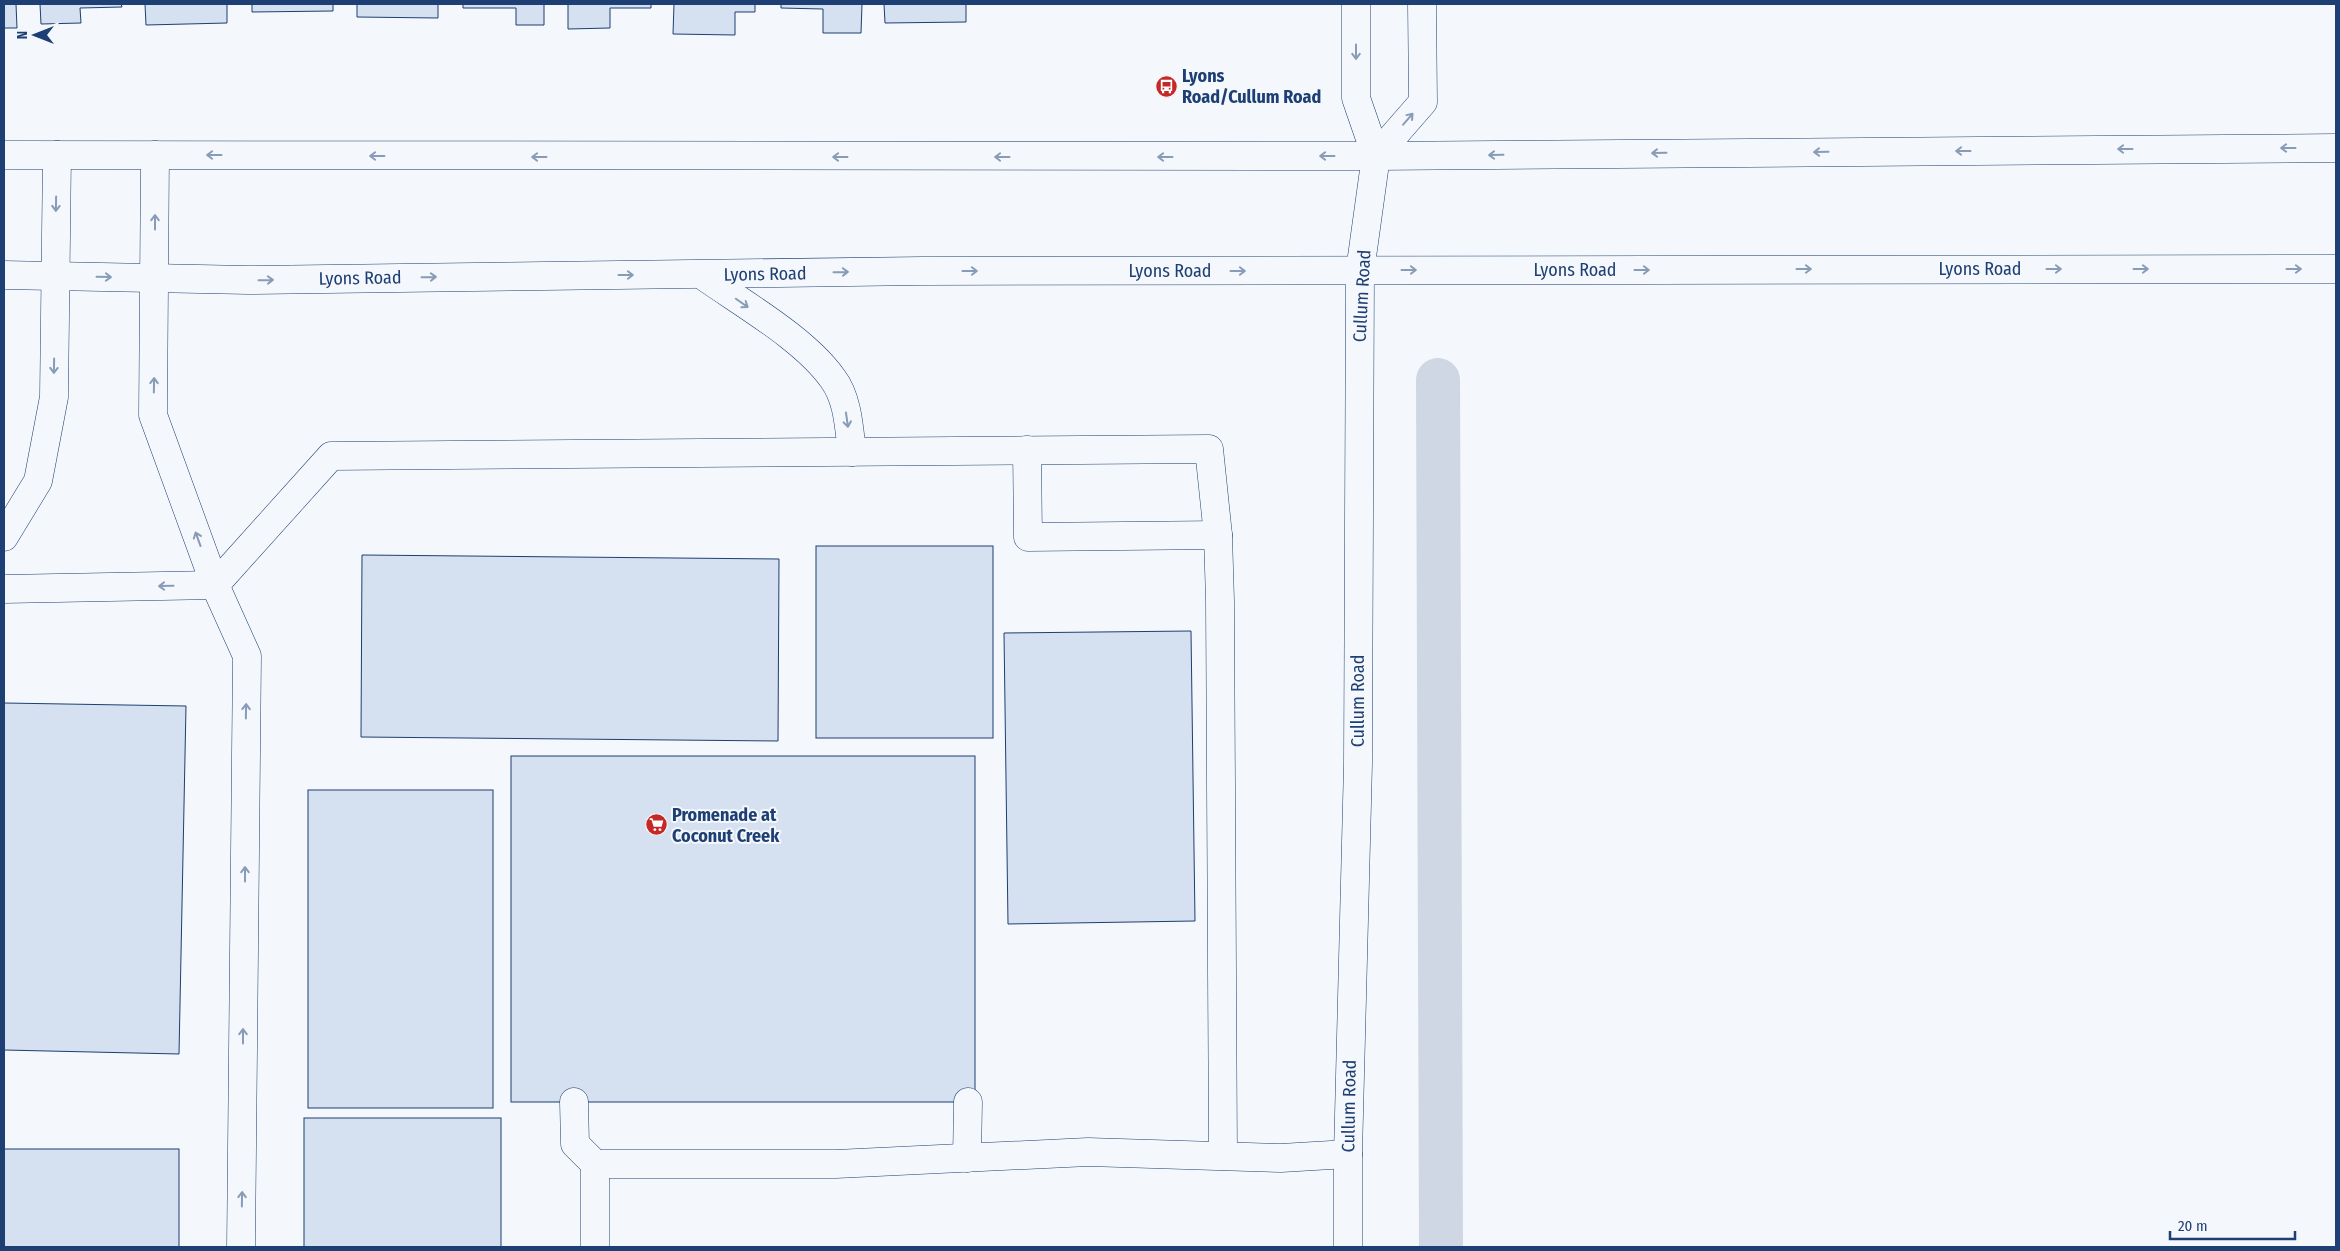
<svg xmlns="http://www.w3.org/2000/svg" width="2340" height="1251" font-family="'Fira Sans Condensed',sans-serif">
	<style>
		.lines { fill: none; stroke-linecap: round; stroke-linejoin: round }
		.canal { stroke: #cfd7e4; stroke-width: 44 }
		.building { fill: #d5e0f0; stroke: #1d3f73 }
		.minor-casing { stroke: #1d3f73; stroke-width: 29 }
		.major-casing { stroke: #1d3f73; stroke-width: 29 }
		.minor { stroke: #f4f7fb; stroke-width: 28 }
		.major { stroke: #f4f7fb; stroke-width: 28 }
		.oneway { stroke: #889bb7 }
		.labels { text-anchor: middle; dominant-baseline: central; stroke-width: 4; stroke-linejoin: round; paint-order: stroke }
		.poi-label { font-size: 18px; font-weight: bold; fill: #1d3f73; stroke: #f4f7fb; text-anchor: start }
		.street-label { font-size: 18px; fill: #1d3f73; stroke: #f4f7fb }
	</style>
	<rect width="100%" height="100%" fill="#f4f7fb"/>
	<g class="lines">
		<!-- canal -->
		<path class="canal" d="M1438,380L1441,1247"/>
	</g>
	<!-- building -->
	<g class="building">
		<path d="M4,4H16L17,28H4Z"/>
		<path d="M40,4H121L122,7L80,8L81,23L41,24Z"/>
		<path d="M145,4H227V23L146,25Z"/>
		<path d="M252,4H333V11L252,12Z"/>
		<path d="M357,4H438V18L357,17Z"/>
		<path d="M463,4H544V25H516V8H463Z"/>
		<path d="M568,4H651V8H610V28L568,29Z"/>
		<path d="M674,4H755V12H735V35L673,34Z"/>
		<path d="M781,4H862L861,33H823V9L781,8Z"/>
		<path d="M884,4H966V22L885,23Z"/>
		<rect x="816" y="546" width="177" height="192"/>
		<path d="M362,555L779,559L778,741L361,737Z"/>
		<path d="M1191,631L1195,921L1008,924L1004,633Z"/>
		<path d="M4,703L186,706L179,1054L4,1050Z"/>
		<rect x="511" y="756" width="464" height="346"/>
		<rect x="308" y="790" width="185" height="318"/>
		<rect x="304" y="1118" width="197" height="129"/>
		<rect x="4" y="1149" width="175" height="98"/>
	</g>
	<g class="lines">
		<defs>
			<g id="minor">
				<path d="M155,155L153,415L215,585L247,656L241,1247"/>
				<path d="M1376,156L1423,102L1422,4"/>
				<path d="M702,275C743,304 805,339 833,379C848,399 849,428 852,452"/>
				<path d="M1027,450L1028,537L1218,535"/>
				<path d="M4,537L38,481L54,397L57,155"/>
				<path d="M4,589L215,585L331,456L1209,449L1218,535L1220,601L1223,1155"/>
				<path d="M574,1102L575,1144L595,1164"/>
				<path d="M967,1158L968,1102"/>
				<path d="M595,1247V1164H836L1088,1152L1281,1158L1348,1154"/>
				<path d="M1348,1247V1154L1358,764L1360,271L1376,156L1356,98V4"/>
			</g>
			<g id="major">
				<path d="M4,155L1376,156L2336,148"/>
				<path d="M4,275L248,280L921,271L2336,269"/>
			</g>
		</defs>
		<!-- minor casing -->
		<use href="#minor" class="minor-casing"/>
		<!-- major casing -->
		<use href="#major" class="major-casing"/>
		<!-- minor -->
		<use href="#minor" class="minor"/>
		<!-- major -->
		<use href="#major" class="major"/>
	</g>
	<!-- one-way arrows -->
	<defs><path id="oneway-shaft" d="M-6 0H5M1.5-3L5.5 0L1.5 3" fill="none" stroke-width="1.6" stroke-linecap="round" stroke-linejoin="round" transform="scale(1.25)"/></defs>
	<g class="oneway">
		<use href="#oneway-shaft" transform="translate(1356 52) rotate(90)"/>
		<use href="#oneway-shaft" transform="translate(1408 119) rotate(-49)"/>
		<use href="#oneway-shaft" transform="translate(2288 148) rotate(180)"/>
		<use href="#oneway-shaft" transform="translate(2125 149) rotate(180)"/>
		<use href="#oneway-shaft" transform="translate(1963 151) rotate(180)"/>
		<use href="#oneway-shaft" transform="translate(1821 152) rotate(179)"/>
		<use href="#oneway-shaft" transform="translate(1659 153) rotate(179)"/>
		<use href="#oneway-shaft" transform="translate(214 155) rotate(-180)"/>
		<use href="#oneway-shaft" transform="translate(1496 155) rotate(179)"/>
		<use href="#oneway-shaft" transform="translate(377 156) rotate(-180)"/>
		<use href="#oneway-shaft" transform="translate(1327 156) rotate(180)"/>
		<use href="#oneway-shaft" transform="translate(539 157) rotate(-180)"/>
		<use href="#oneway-shaft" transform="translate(840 157) rotate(180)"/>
		<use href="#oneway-shaft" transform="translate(1002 157) rotate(180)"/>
		<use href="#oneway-shaft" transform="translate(1165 157) rotate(180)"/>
		<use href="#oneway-shaft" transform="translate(56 204) rotate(91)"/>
		<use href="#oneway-shaft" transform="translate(155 222) rotate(-90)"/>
		<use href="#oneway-shaft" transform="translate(1804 269)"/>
		<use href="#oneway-shaft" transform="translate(2054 269)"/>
		<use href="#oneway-shaft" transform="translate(2141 269)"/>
		<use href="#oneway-shaft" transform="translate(2294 269)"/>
		<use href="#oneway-shaft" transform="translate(1409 270)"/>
		<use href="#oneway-shaft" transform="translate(1642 270)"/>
		<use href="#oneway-shaft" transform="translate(970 271)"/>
		<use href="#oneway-shaft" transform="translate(1238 271)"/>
		<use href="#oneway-shaft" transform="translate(841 272) rotate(-1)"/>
		<use href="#oneway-shaft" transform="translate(626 275)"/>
		<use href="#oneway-shaft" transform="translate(104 277) rotate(1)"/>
		<use href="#oneway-shaft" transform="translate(429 277) rotate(-1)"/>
		<use href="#oneway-shaft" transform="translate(266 280) rotate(-1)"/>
		<use href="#oneway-shaft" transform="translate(742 303) rotate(35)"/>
		<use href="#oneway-shaft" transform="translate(54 366) rotate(91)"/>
		<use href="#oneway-shaft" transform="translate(154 385) rotate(-89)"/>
		<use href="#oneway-shaft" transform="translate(847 420) rotate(82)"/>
		<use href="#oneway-shaft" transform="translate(198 539) rotate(-110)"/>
		<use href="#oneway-shaft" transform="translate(166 586) rotate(179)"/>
		<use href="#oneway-shaft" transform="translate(246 711) rotate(-89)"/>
		<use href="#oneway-shaft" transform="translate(245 874) rotate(-90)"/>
		<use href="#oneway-shaft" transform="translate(243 1036) rotate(-90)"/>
		<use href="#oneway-shaft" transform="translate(242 1199) rotate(-89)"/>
	</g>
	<!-- icons -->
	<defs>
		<symbol id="bus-disc" viewBox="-11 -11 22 22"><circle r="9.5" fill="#c62828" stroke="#f4f7fb"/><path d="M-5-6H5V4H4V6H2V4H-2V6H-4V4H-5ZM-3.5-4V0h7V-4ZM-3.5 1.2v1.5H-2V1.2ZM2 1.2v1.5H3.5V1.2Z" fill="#fff"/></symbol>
		<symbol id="supermarket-disc" viewBox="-11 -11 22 22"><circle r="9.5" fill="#c62828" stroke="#f4f7fb"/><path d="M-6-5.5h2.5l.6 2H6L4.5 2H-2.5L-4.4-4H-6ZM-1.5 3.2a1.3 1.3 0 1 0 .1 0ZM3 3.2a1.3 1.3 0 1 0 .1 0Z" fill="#fff"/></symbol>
	</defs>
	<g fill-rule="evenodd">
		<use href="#bus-disc" x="1154" y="74" width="25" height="25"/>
		<use href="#supermarket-disc" x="644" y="812" width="25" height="25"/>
	</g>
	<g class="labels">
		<!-- poi labels -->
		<g class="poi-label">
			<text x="1182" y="76">Lyons<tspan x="1182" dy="21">Road/Cullum Road</tspan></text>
			<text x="672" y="815">Promenade at<tspan x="672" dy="21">Coconut Creek</tspan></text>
		</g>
		<!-- street labels -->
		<g class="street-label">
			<text x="1980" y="269">Lyons Road</text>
			<text x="1575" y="270">Lyons Road</text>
			<text x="1170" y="271">Lyons Road</text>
			<text transform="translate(765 274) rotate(-1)">Lyons Road</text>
			<text transform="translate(360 278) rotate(-1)">Lyons Road</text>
			<text transform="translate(1362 296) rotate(-87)">Cullum Road</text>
			<text transform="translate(1358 701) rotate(-90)">Cullum Road</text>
			<text transform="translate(1349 1106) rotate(-89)">Cullum Road</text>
		</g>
	</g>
	<!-- border -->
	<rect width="2340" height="1251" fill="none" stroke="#1d3f73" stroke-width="10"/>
	<!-- north arrow -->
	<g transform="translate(35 35) rotate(270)" stroke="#f4f7fb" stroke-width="4" paint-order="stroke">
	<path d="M0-4L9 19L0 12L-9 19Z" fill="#1d3f73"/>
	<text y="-8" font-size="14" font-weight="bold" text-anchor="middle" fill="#1d3f73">N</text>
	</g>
	<!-- scale -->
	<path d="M2170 1231v8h125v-8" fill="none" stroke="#1d3f73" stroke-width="2.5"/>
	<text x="2178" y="1231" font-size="15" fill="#1d3f73" stroke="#f4f7fb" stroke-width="4" paint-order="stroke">20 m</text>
</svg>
